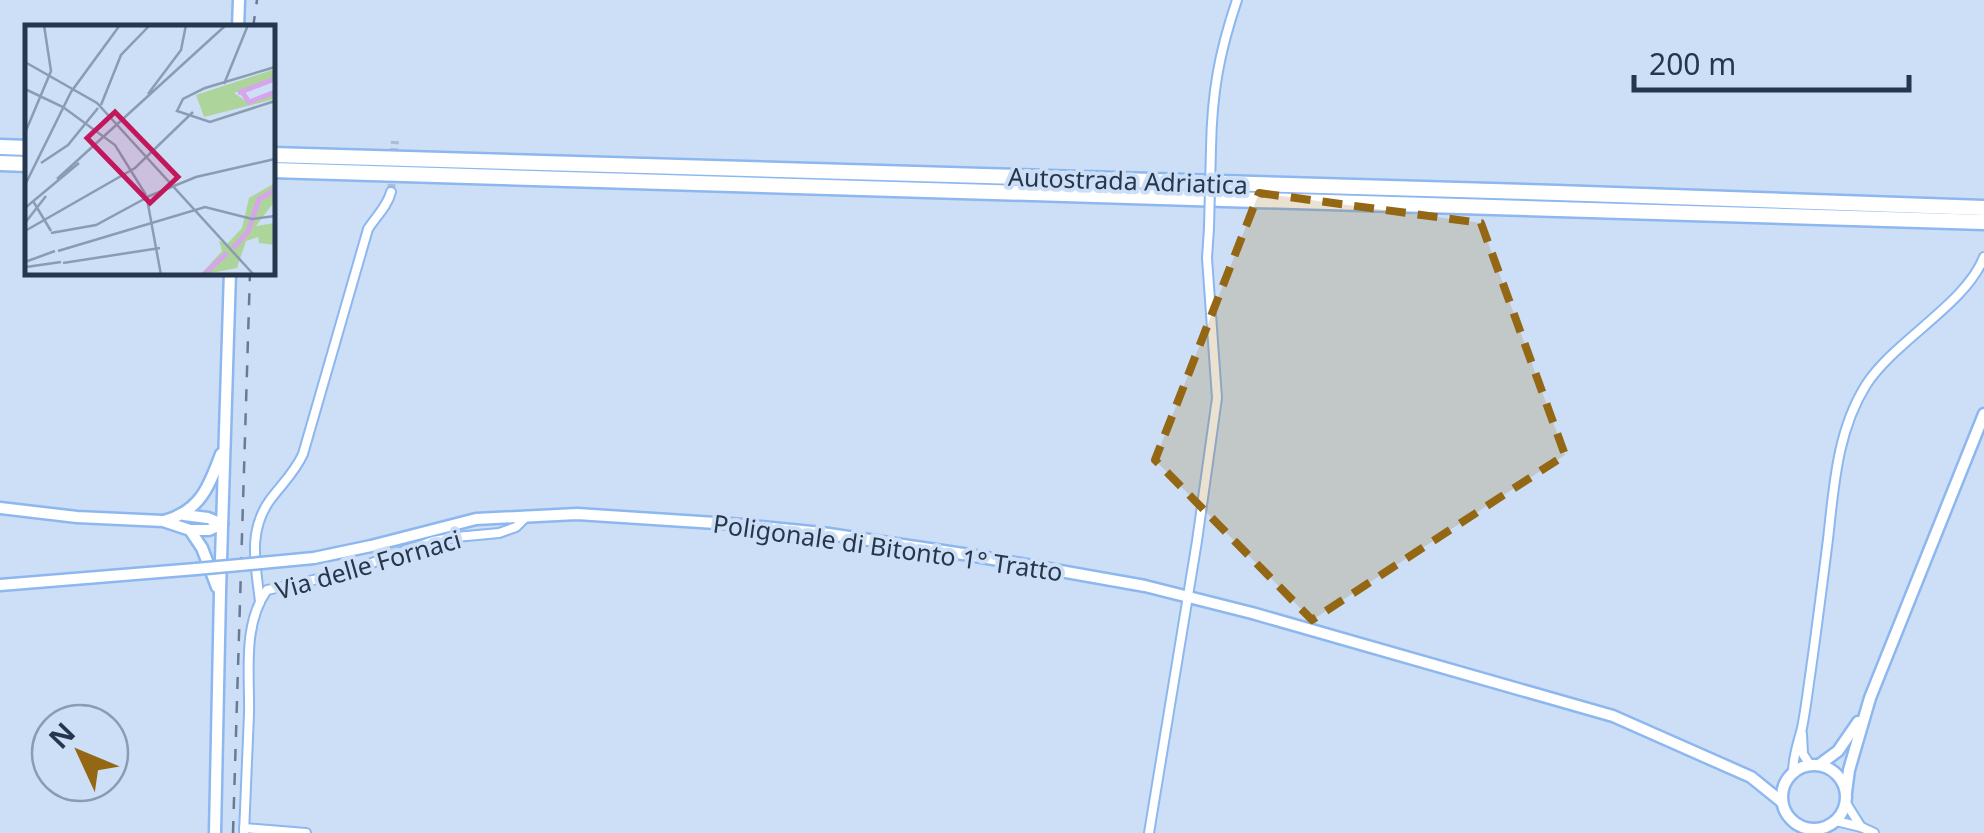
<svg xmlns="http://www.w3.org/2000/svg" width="1984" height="833" font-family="'Noto Sans',sans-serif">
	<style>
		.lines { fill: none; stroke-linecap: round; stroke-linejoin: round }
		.minor-tunnel { stroke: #abbdd4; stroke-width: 8; stroke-dasharray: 8 4; stroke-linecap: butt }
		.minor-casing { stroke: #8db7ef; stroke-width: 12 }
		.secondary-casing { stroke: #8db7ef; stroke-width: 15 }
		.motorway-casing { stroke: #8db7ef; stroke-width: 19 }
		.minor { stroke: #fff; stroke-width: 8 }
		.secondary { stroke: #fff; stroke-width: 10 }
		.motorway { stroke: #fff; stroke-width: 14 }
		.rail { stroke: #697b92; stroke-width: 2.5; stroke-dasharray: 12 12; stroke-linecap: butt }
		.minor-bridge-casing { stroke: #8db7ef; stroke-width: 12; stroke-linecap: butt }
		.secondary-bridge-casing { stroke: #8db7ef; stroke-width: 15; stroke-linecap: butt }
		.minor-bridge { stroke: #fff; stroke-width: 8 }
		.secondary-bridge { stroke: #fff; stroke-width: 10 }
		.marked { fill: #946714; fill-opacity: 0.2; stroke: #946714; stroke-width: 8; stroke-dasharray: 20 12; stroke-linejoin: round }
		.labels { text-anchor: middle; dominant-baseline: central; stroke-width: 8; stroke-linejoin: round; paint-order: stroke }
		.street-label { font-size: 25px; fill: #25364d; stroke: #cddff6 }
		.inset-river { fill: none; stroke: #d7a5eb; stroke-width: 5 }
		.inset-road { fill: none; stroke: #8a9bb2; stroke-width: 2.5 }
		.view { fill: #c2185b; fill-opacity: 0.15; stroke: #c2185b; stroke-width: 5 }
		.inset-edge { fill: none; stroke: #25364d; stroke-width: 5 }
	</style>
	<rect width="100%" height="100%" fill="#cddff6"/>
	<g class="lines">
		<!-- minor-tunnel -->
		<path class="minor-tunnel" d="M391,192L395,141"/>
		<defs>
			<g id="minor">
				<path d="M1211,148C1212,93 1219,53 1237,0"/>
				<path d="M260,602C256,566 247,532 270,500C282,484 295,472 303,454L368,229C377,215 387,207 391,192"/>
				<path d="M1802,734L1803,754L1810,765"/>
				<path d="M1793,772C1793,756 1798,744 1802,728C1805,713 1807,698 1809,683C1816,635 1822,587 1828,539C1834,486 1837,431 1866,385C1894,341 1966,304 1984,257"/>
				<path d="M1846,803L1861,827"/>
				<path d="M1836,821L1861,827L1874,833"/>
				<path d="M244,828L306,833"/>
				<path d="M244,833C246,793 247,754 249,714C250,674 242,625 267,590L341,574L433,541L456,537L499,533L516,527L527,516"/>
				<path d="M1149,833L1197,541L1217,398L1207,258L1209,228"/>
			</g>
			<g id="secondary">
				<path d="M238,28L239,0"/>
				<path d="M0,508L77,517L163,521L190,530H209L222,524"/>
				<path d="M184,515L208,518L222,524"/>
				<path d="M164,521C200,511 209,487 221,454"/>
				<path d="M190,530L202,548L217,587"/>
				<path d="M261,563L314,558L371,546L476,519L577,514L731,524L822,533L970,555L1145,586L1252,613L1613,716L1751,777L1782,802"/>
				<path d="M0,585L196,569"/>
				<circle cx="1814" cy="797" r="32"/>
				<path d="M1819,765L1838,751L1858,722"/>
				<path d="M1846,792L1849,770L1870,698L1984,414"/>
				<path d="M215,833L220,592L230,272"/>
			</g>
			<g id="motorway">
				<path d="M0,147L28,148"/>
				<path d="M272,155L1557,193L1984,208"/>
				<path d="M0,163L28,164"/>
				<path d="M272,170L1984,222"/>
			</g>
		</defs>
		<!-- minor casing -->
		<use href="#minor" class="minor-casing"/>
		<!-- secondary casing -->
		<use href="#secondary" class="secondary-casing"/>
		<!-- motorway casing -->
		<use href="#motorway" class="motorway-casing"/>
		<!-- minor -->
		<use href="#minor" class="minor"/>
		<!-- secondary -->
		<use href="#secondary" class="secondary"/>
		<!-- motorway -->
		<use href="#motorway" class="motorway"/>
		<!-- rail -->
		<g class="rail">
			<path d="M253,28L257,0"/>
			<path d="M233,833L250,272"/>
		</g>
		<defs>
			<path id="minor-bridge" d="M1209,228L1211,148"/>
			<path id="secondary-bridge" d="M196,569L261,563"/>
		</defs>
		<!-- minor-bridge casing -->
		<use href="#minor-bridge" class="minor-bridge-casing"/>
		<!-- secondary-bridge casing -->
		<use href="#secondary-bridge" class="secondary-bridge-casing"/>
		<!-- minor-bridge -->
		<use href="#minor-bridge" class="minor-bridge"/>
		<!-- secondary-bridge -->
		<use href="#secondary-bridge" class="secondary-bridge"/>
	</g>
	<!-- marked area -->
	<path class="marked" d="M1259,193L1481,223L1565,455L1312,620L1155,460Z"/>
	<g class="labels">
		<!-- street labels -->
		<g class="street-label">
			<text transform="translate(1128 180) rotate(2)">Autostrada Adriatica</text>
			<text transform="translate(888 547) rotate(8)">Poligonale di Bitonto 1° Tratto</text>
			<text transform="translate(368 564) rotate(-16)">Via delle Fornaci</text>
		</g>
	</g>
	<!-- overview -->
	<g transform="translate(25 25)">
		<rect width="250" height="250" fill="#cddff6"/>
		<path d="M250,44V52L209,68L224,78L250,69V74L179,92L171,70ZM250,158L249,177L231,201L250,198V220L234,218L233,212L221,216L212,243L175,250L197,226L194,216L202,219L217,203L224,173Z" fill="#add49b"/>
		<path class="inset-river" d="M217,67L224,77L250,67M213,68L250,54M208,223L223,207L234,174L250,165M178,250L202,228"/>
		<path class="inset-road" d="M0,37L72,78L229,250M250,42L180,63L158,74L152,86L185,97L250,76M199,59L223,0M0,64L38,82L90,120L121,170M123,69L156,25L161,0M76,80L96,30L125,0M0,108L26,46L19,0M16,138L43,120L73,83M32,154L201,0M0,160L46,67L95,0M122,172L171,152L250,134M122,174L136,250M8,176L26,206M0,183L54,138M0,198L21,171M0,206L110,143L168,87M26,208L71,200L121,173M33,226L180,182L227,194L250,191M0,237L30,226M38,238L135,223M1,242L36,237"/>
		<path class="view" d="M90,87L153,152L125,178L62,113Z"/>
		<rect width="250" height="250" class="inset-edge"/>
	</g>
	<!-- north arrow -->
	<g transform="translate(80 753) rotate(314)"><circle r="48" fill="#cddff6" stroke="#8a9bb2" stroke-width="2.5"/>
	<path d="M0-8L18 38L0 25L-18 38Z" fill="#946714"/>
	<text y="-15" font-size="28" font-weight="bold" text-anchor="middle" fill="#25364d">N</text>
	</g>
	<!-- scale -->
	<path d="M1634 75v15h275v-15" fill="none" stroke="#25364d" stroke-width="5"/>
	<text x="1649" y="75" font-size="30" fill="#25364d" stroke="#cddff6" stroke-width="8" paint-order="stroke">200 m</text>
</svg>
